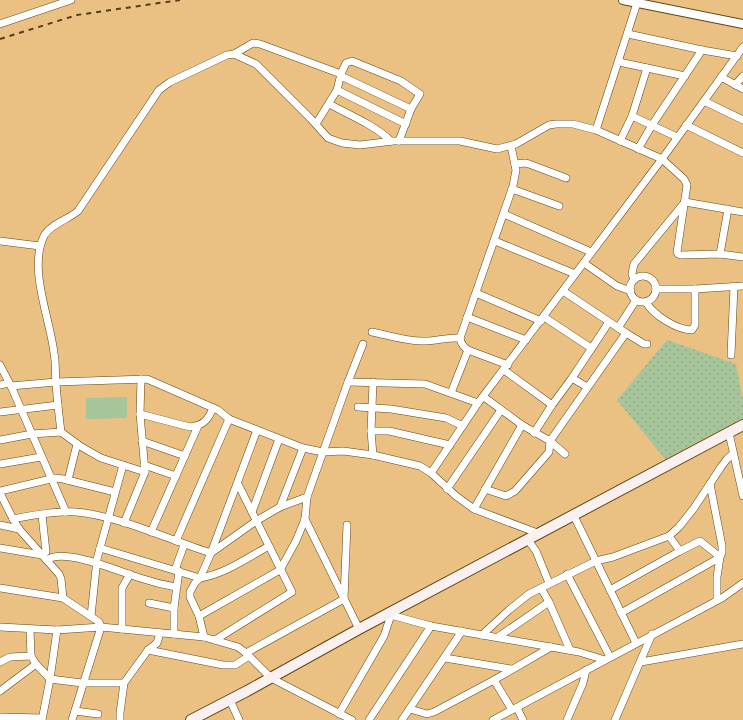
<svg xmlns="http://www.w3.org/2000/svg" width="743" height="720" font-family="'Roboto Condensed',sans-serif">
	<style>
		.green { fill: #a6c59b }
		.park { fill: url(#park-dots) }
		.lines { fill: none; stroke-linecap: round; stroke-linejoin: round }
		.minor-casing { stroke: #634716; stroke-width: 8 }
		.tertiary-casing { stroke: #634716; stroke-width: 10 }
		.secondary-casing { stroke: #634716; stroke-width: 12 }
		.minor { stroke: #fff; stroke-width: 7 }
		.tertiary { stroke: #fff; stroke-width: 8 }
		.secondary { stroke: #faf0f0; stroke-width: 10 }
		.rail { stroke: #513c1b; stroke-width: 2; stroke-dasharray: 5 5; stroke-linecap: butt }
	</style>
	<defs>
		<pattern id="park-dots" width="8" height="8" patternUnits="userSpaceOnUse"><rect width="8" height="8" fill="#a6c59b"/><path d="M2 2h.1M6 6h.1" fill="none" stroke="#8fa984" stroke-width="1.8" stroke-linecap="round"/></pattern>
	</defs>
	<rect width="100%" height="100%" fill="#eac182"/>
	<!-- green -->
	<path class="green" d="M127,397V418L86,419V398Z"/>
	<!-- park -->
	<path class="park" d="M667,340L736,364L743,401V418L665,459L617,400Z"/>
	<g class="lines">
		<defs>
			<g id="minor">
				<path d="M0,24L71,0"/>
				<path d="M628,34L702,50L737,56"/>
				<path d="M234,54L253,43L260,44L341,74L337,90L316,124"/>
				<path d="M619,62L685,76"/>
				<path d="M341,74L346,63L352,61L401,81L420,94L411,109L399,141"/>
				<path d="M341,76L411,109"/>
				<path d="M721,77L743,89"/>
				<path d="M735,85L743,76"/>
				<path d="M337,90L406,124"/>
				<path d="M704,101L743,120"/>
				<path d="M329,104C350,115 374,125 391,141"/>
				<path d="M632,116L677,137"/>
				<path d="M686,125L743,153"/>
				<path d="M596,130L637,3"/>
				<path d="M620,141L632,116L647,68"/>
				<path d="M638,149L652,125L702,50"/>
				<path d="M515,164L525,163L529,164L566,178"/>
				<path d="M512,189L559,206"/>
				<path d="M504,214L591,252"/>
				<path d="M0,241L40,246"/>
				<path d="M495,241L575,274"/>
				<path d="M720,254L728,209"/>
				<path d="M584,263L617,286L631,291"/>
				<circle cx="643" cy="289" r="13"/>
				<path d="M634,280L632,274L634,264L685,202L743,212"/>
				<path d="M656,289H695L743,286"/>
				<path d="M563,291L626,333L644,344H647"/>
				<path d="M476,293L541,321"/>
				<path d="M646,302C653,315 677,330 692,330L695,325V289"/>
				<path d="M467,317L526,340"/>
				<path d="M544,317L591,348"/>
				<path d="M618,328L636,300"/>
				<path d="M372,332C388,335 408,342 425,341C437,341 448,337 460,338"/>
				<path d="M731,355L734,286"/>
				<path d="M0,365L11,386L66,512"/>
				<path d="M508,365L468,350C463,347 461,344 460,338L513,186L516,170L511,146"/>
				<path d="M504,370L552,405"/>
				<path d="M572,378L587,387"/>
				<path d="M348,382L425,384L478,403"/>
				<path d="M373,382L371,431L373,455"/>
				<path d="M0,385L9,383"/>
				<path d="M11,386L56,382L147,379L218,410L229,419L303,448L323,452L343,451L373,455L420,466L431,473L456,496L474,509L540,534"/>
				<path d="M451,393L468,350"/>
				<path d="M484,397L522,425L550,441L565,454"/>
				<path d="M358,407L391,409L446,418L463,426"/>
				<path d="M0,412L58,405"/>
				<path d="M140,414L190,427C204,425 208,420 213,408"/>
				<path d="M371,431H389L450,445"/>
				<path d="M61,432C59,415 57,399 56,383C55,373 56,363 54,353C50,318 28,269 44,236C49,225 69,219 78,211L159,90L170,82L227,55L234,54L256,64L311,119L328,138L342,143L360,145L393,141H460L497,149L516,144L549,125L556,124H573L596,130L662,159L684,179L687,185L677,252L678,254L681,255L720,254L743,257"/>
				<path d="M534,433L552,405L572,378L609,322"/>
				<path d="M729,433L743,496"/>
				<path d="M0,440L32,434L61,432L80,446L101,458L145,472"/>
				<path d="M142,441L185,456"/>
				<path d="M0,464L41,457"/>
				<path d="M144,465L176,476"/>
				<path d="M431,473L478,403L662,159L743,47"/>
				<path d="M68,480L77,444"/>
				<path d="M710,484L722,546V553L720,557"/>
				<path d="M447,489L501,410"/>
				<path d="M485,489L506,496L515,491L549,452L550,441L626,333"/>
				<path d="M0,491L55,478L63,479L115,492"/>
				<path d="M0,493L13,519L19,529L59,574L61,579L63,598"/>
				<path d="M280,507L303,448"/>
				<path d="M474,509L522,425"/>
				<path d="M252,512L279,439"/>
				<path d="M574,516L636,643"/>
				<path d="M13,519C33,515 56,511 76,512C120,516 169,540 211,553L256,521L280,507L307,497"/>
				<path d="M305,519L359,629"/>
				<path d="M124,523L145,472L140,414L141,379"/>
				<path d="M0,525L19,529"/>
				<path d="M151,532L198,426"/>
				<path d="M669,536L680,551"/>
				<path d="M528,540L536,551L549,583"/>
				<path d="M176,541L229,419"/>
				<path d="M0,548L42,555L46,552L42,515"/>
				<path d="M100,548L200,578C225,574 247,558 269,546"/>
				<path d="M47,560C64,547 120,572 140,578C152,582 164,585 176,587"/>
				<path d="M175,570L184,545"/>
				<path d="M567,574L610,657"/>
				<path d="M0,588L63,598L99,622L101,627L72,720"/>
				<path d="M541,588L549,602L570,650"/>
				<path d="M610,590L680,551L700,541L720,557L717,577V600"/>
				<path d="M149,603L174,608"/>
				<path d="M621,613L719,558"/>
				<path d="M387,614L431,626L579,652L605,660"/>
				<path d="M91,616L97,559L123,465"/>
				<path d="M199,616L280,570L296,541L305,519L307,497L348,382L363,344"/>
				<path d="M0,627L57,630L101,627L204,637L238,647L246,653L271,678L352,720"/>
				<path d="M122,629V588L130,574"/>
				<path d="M30,630L31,656L36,664L50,679L82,683H124L148,650L157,643L160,633"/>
				<path d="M174,634V608L179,571"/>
				<path d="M482,635L509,610L529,594L541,588L596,561L613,557L669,536L679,527L694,508L721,467L727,459L733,454"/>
				<path d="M204,637L199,616L190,597V592L195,583L200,578L211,553L257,430"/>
				<path d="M498,637L549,602"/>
				<path d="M215,640L292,592L238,484"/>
				<path d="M148,650L223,665H235L249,656"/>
				<path d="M246,653L344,599L347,525"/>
				<path d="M445,658L511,669"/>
				<path d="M0,662L10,657L31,656"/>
				<path d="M641,662L743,644"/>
				<path d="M494,680L512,710"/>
				<path d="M0,691L36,664"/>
				<path d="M230,700L239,720"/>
				<path d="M517,708L523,720"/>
				<path d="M410,709L427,714L434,712L494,680L551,647"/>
				<path d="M75,711L98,714"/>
				<path d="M339,714L384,636L391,615"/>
				<path d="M0,717L42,718"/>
				<path d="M42,720L50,679L57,630"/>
				<path d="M120,720V713L124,683"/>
				<path d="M369,720L431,626"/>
				<path d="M402,720L462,631"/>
				<path d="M493,720L722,598L743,583"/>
				<path d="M567,720L583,683L586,670"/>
				<path d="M615,720L652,634"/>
			</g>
			<path id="tertiary" d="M623,0L743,24"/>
			<path id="secondary" d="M191,720L247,691L359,629L743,425"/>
		</defs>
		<!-- minor casing -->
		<use href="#minor" class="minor-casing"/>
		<!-- tertiary casing -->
		<use href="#tertiary" class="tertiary-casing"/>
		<!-- secondary casing -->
		<use href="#secondary" class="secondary-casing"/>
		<!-- minor -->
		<use href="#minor" class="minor"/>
		<!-- tertiary -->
		<use href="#tertiary" class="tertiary"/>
		<!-- secondary -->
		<use href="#secondary" class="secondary"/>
		<!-- rail -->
		<path class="rail" d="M0,39L77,15L180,0"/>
	</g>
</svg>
